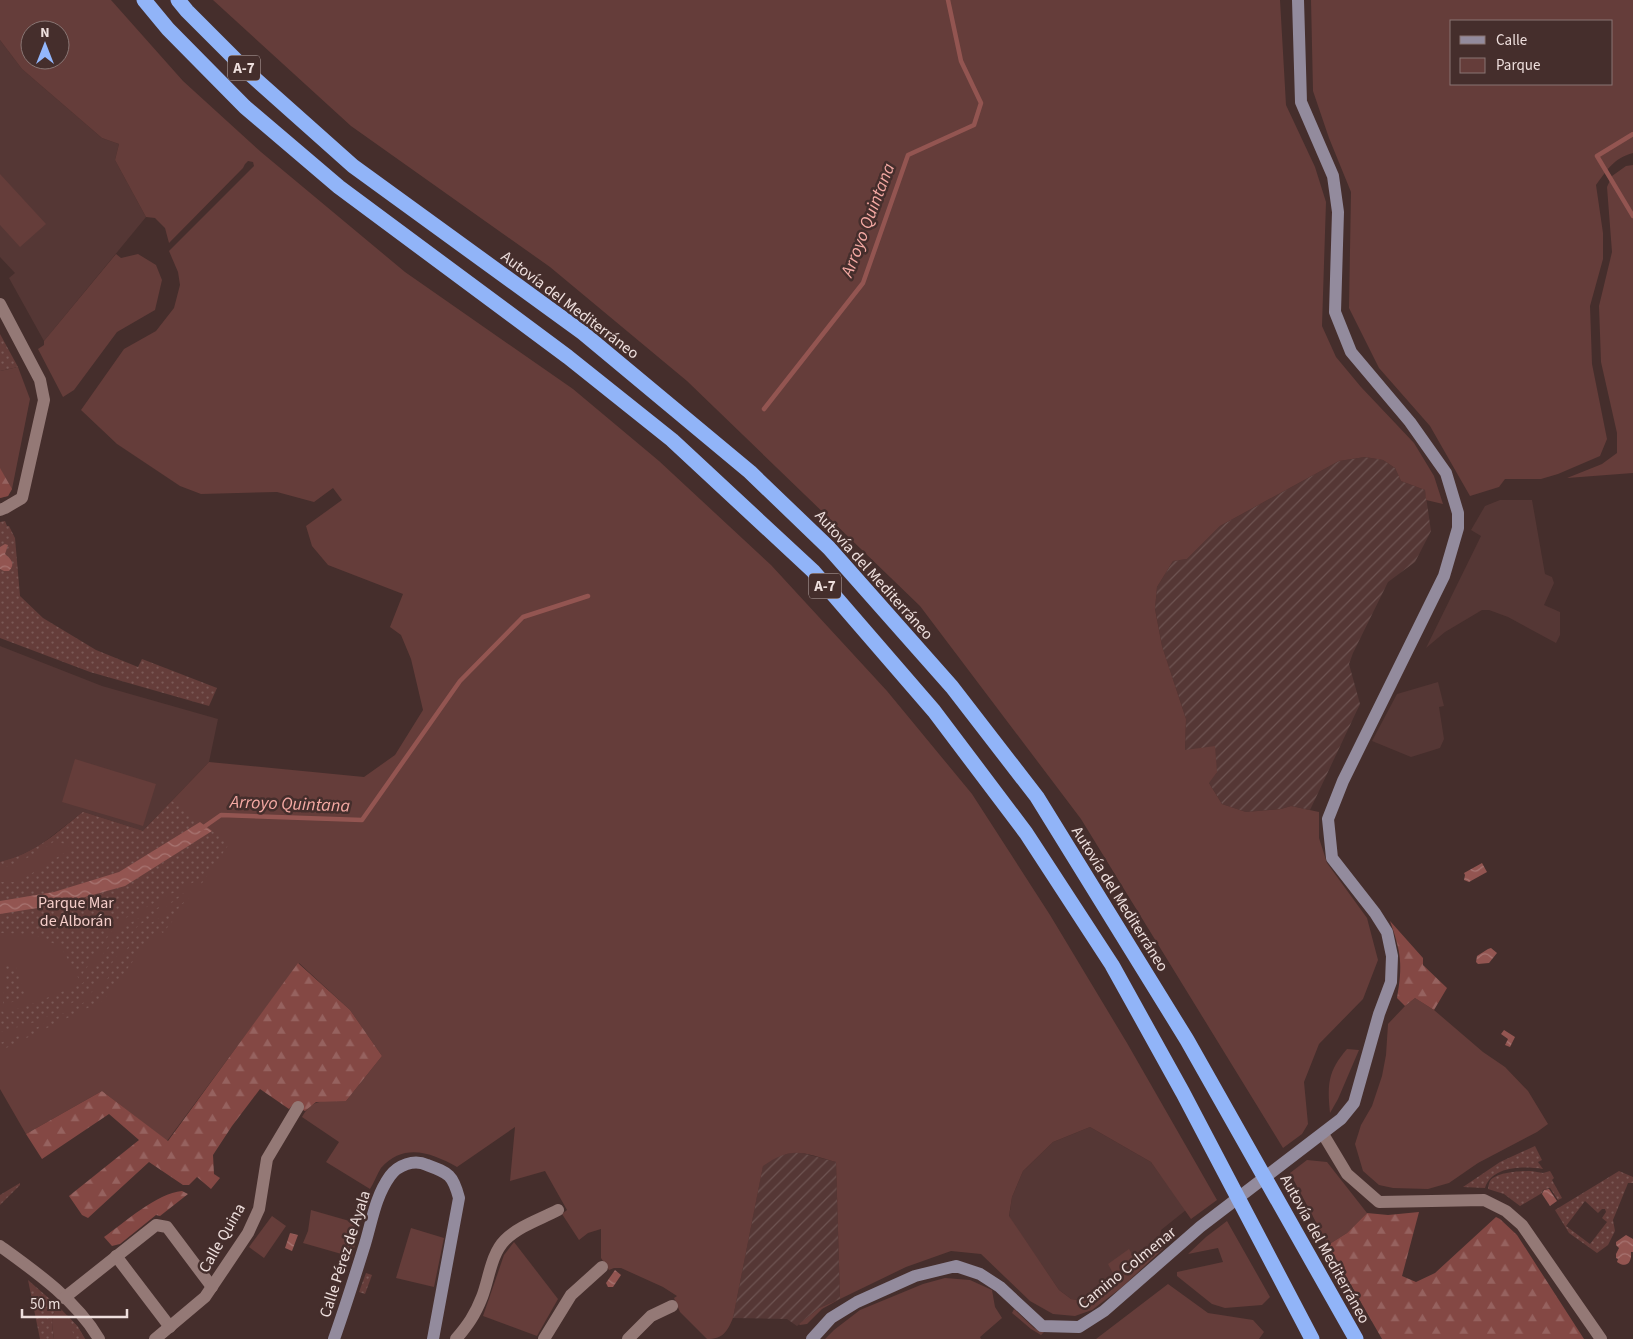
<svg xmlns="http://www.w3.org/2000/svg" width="1633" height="1339" font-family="'Source Sans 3',sans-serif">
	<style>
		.built { fill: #553735 }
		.industrial { fill: url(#industrial-furrows) }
		.green { fill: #653d3a; fill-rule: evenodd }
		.forest { fill: url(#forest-firs) }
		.garden { fill: url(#garden-dots); fill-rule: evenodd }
		.water { fill: url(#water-waves) }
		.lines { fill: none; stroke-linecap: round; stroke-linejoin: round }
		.stream { stroke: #935551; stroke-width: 4.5 }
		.street { stroke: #947976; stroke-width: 12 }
		.secondary { stroke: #938b9d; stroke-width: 12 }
		.highway { stroke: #91b4f8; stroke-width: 15 }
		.labels { text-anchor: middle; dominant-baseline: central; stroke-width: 5; stroke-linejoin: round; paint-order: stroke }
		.shield { fill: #452e2c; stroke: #bbaaa8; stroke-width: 1 }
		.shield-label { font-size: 15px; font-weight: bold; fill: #eedfdd }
		.street-label { font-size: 16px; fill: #eedfdd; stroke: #452e2c }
		.park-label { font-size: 16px; fill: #f5ceca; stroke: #452e2c }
		.water-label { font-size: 18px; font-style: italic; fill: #f4a9a3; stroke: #452e2c }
	</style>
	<defs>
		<pattern id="industrial-furrows" width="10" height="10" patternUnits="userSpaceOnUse" patternTransform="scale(1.25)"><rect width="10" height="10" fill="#553735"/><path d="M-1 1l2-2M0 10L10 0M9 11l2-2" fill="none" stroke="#6e5452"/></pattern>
		<pattern id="forest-firs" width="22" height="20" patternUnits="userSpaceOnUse" patternTransform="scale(1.25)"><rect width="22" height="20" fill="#844844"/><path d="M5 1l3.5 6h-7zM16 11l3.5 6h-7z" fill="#96625f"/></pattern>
		<pattern id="garden-dots" width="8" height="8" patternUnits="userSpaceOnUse" patternTransform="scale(1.25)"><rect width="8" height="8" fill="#653d3a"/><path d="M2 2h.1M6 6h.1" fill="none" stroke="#7b5956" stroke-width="1.8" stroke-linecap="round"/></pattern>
		<pattern id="water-waves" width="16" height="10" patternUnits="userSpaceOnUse" patternTransform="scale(1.25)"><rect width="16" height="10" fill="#935551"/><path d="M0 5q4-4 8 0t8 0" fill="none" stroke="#a87572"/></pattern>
	</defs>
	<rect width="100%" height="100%" fill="#452e2c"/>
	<!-- built -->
	<g class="built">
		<path d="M0,40L22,69L102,138L119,144L115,160L146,217L44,341L9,278L15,273L0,257Z"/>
		<path d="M1500,500H1532L1545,574L1552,577L1554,583L1544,605L1560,612V635L1556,643L1508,617L1489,610H1482L1445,632L1426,648L1481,536L1471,530L1485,506Z"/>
		<path d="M0,646L102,686L218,719L209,762L143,831L83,812L34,850L16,859L0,862Z"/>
		<path d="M1438,682L1444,706L1439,707L1444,739L1440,748L1411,757L1372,741L1397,694Z"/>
		<path d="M1090,1127L1151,1162L1186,1210L1161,1230L1159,1242L1100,1295L1083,1301L1071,1299L1059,1290L1009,1217L1012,1197L1023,1171L1053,1142Z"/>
	</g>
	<!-- industrial -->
	<g class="industrial">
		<path d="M1365,457L1383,460L1395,468L1401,481L1425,490L1431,531L1415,562L1388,582L1353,653L1349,664L1360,704L1310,810L1291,806L1281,809L1246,812L1222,804L1209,783L1185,751L1186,719L1162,646L1155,609L1157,587L1173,561L1187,559L1220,526L1339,461Z"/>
		<path d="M798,1152L836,1162L840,1299L819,1308L797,1326L787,1319L733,1318L763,1165L778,1155Z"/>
	</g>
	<!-- green -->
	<g class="green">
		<path d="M0,0H111L183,81L261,152L405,272L573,389L659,461L771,565L887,691L972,794L1050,915L1127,1043L1217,1200L1191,1219L1151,1162L1090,1127L1053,1142L1023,1171L1012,1197L1009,1216L1059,1290L1071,1299L1083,1301L1100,1295L1159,1242L1163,1249L1121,1288L1092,1310L1075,1316L1053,1314L1030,1301L981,1254L951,1251L906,1267L840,1299L822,1309L807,1324L800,1325L799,1324L819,1308L840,1299L836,1162C803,1153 793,1145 763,1166L733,1318C727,1332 723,1339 707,1339L680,1312L674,1298L677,1296L663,1287L621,1268H614L609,1270L601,1258V1229L588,1233L579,1240L562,1214L567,1210L545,1171L510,1181L515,1127L457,1167C432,1153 404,1142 381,1168C377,1174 374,1183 370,1189L326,1162L339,1142L302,1117C313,1097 326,1101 346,1101L382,1056L350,1010L299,963L167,1141L102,1091L26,1134L0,1089V862C35,854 55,834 83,812L143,831L209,762L364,777L395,755L423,710L411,659L401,635L390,627L403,594L328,565L312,546L306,526L342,500L333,488L314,502L277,492L201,494L180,486L117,444L81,410L124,349L156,331L174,308L180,285L178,272L169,251L254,166L253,162L248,161L245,164L243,168L169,243L165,228L155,218L146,217L115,160L119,144L102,138L22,69L0,40ZM30,30H60V60H30Z"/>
		<path d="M213,0H1280L1286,105L1315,167L1326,202L1322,326L1336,357L1361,387L1414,443L1434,476L1443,504L1426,500L1425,490L1401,481L1395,468L1383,460L1365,457L1339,461L1220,526L1187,559L1173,561L1157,587L1155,609L1162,646L1186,719L1185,750L1215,746L1217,772L1209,783L1222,804L1246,812L1281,809L1291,806L1319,812V838L1327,863L1367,918L1378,960L1363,999L1319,1044L1304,1082L1308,1124L1302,1134L1283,1148L1081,819L920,606L687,381L550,267L351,126Z"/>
		<path d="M1311,0H1633V153C1614,158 1607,170 1596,185L1603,233V259L1590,306L1592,364L1607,439L1600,456L1558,474L1541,479H1505L1499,487L1470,496L1430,426L1379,368L1349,308L1351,192L1329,138L1313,91ZM1452,21H1612V84H1452Z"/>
		<path d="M1633,165V473L1567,478L1602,464L1617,453V433L1601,362L1599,306L1612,252L1607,187L1612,176L1626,166Z"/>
		<path d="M0,174L46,224L20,247L0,225Z"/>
		<path d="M116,254L121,258L138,254L156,265L162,280L155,310L117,332L74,390L63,397L38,349L44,345V341Z"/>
		<path d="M18,367L30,399L12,489L8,496L0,498V371Z"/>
		<path d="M75,759L156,784L143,826L62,802Z"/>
		<path d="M1415,998L1434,1010L1483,1052L1505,1067L1528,1091L1548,1124L1537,1132L1478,1163L1449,1183L1428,1189L1393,1188L1379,1185L1363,1171L1355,1144L1361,1125L1372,1106L1382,1076L1386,1055L1388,1024L1405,1006Z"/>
		<path d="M1347,1049L1359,1050L1338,1099L1330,1113C1327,1084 1328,1071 1347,1049Z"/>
		<path d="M1307,1160L1327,1162L1367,1213L1347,1233L1328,1245L1290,1173Z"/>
		<path d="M311,1210L360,1224L352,1257L303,1243L308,1231Z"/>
		<path d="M272,1216L286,1226L264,1258L249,1247Z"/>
		<path d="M1227,1221L1270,1297L1262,1305L1225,1308L1212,1304L1177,1276V1272L1223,1262L1218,1248L1188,1254L1206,1237Z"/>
		<path d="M411,1228L444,1238L434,1287L396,1278Z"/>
		<path d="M514,1242L558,1299L537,1336L483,1316L504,1255Z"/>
		<path d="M1129,1249L1134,1258L1114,1275L1108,1264Z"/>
		<path d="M945,1278L970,1280L992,1290L995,1307L1002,1318L980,1337L981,1339H825L834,1330L860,1310L923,1284Z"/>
		<path d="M1168,1284L1208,1313L1253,1320L1264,1332L1259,1339H1096Z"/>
		<path d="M60,1308L78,1327L85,1339H54C53,1329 48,1312 60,1308Z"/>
		<path d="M1014,1309L1034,1328L1044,1332L1041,1335L1031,1329L1012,1313Z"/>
	</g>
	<!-- forest -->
	<g class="forest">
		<path d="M0,468L12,489L8,496L0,498Z"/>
		<path d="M1390,921L1423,958V965L1447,988L1434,1010L1415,998L1405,1006L1397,998C1403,965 1401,952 1390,921Z"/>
		<path d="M298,963L350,1010L382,1056L346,1101L316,1102L305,1111L293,1105L289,1109L260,1089L232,1126L213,1155L214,1174L220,1178L211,1189L197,1177L189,1185H183L149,1162L88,1218L82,1215L69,1196L139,1140L109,1114L42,1159L26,1134L102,1091L168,1141Z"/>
		<path d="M182,1191L188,1194L160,1216L156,1215L120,1244L112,1246L104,1237C124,1223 157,1193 182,1191Z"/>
		<path d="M1419,1212L1402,1276L1416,1282L1435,1273L1496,1217L1500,1219L1517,1235L1584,1339H1382L1328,1245L1347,1233L1367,1213L1388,1215Z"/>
	</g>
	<!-- garden -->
	<g class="garden">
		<path d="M0,334L18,367L0,371Z"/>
		<path d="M5,521L7,526H9L15,538L20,596L43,618L96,650L138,667L142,659L217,688L209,706L90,672L0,638V522Z"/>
		<path d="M172,801L200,822L119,872L54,892L0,901V882H18L72,848L56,840C37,854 23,861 0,869V862C35,854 55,834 83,812L143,831Z"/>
		<path d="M212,831L229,844L200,886L194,882L118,922L79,979L61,947L33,934L0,933V914L56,905L125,886Z"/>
		<path d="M187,892L137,927L92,992L39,1021L24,1025L10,1011L27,1006L83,983L121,928L184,893Z"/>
		<path d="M191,897L163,933L157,929L104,1000L0,1051V1043L26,1033L96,996L140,929L170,912Z"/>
		<path d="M15,964L26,999L3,1004L6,965Z"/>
		<path d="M0,1009L18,1027L0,1032Z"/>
		<path d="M1535,1146L1542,1160L1538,1162L1543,1169C1523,1166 1492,1166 1485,1188L1463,1187L1500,1162Z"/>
		<path d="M1531,1171L1543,1173L1550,1171L1554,1178L1552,1180L1562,1198L1558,1200L1550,1188L1543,1190L1542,1193L1520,1206L1504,1194L1488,1189C1488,1187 1489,1183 1490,1181C1496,1172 1521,1171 1531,1171Z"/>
		<path d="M1619,1171L1633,1177V1183H1628L1613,1220L1615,1231L1608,1245L1597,1253L1569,1233L1555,1210ZM1585,1201L1598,1213L1602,1209H1605L1606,1212L1602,1218L1607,1222L1590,1244L1566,1226Z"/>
		<path d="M20,1183V1185L0,1205V1195Z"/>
		<path d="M366,1273L372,1275L365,1294L359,1292Z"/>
		<path d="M28,1280L60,1308C48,1312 53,1329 54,1339H40Z"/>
		<path d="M67,1315L78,1327L85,1339H75Z"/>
	</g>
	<!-- water -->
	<g class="water">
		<path d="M5,544L8,545L5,554C11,559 16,564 9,571H4L0,569V547Z"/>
		<path d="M200,822L212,831L125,886L56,905L0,914V901L54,892L119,872Z"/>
		<path d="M1482,863L1487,872L1469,882L1464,880L1465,875L1464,873Z"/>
		<path d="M1491,948L1497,953L1489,963L1478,964L1476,962L1477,956L1488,949Z"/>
		<path d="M1504,1030L1515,1037L1510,1047L1505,1045L1508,1039L1501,1034Z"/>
		<path d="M1549,1189L1557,1201L1550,1206L1542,1194L1544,1190Z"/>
		<path d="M290,1233L298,1235L292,1251L285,1248Z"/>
		<path d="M1626,1235L1633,1239V1252H1631C1632,1262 1627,1269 1617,1262L1618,1259L1616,1258V1254L1619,1248L1616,1245V1242Z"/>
		<path d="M615,1270L621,1275L613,1287H608L606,1283Z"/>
	</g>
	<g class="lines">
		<!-- stream -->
		<g class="stream">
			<path d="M1633,134L1597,156L1633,216"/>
			<path d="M764,409L863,283L908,155L974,125L981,103L961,61L948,0"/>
			<path d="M201,829L221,815L362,820L460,681L523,617L588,596"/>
		</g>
		<!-- street -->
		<g class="street">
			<path d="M0,304L40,380L44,400L22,498L5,508L0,510"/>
			<path d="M1323,1134L1347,1174L1379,1202L1484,1200L1506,1211L1522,1225L1601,1339"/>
			<path d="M0,1246C36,1272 76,1300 99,1339"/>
			<path d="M116,1256L170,1327"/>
			<path d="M64,1298L156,1225L167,1227L212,1287"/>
			<path d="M155,1339L205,1297L248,1233L259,1209L267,1159L298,1107"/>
			<path d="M456,1339C468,1325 475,1315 482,1297C489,1279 491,1254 505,1240C519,1226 541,1219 558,1210"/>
			<path d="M544,1339L571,1295L602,1267"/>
			<path d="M628,1339L651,1316L672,1306"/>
		</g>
		<!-- secondary -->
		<g class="secondary">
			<path d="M334,1339C345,1308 355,1276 365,1244C372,1221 375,1197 390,1176C398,1165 414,1159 427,1165C449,1173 453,1175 459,1198L433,1339"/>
			<path d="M812,1339L831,1318L857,1302L915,1276L956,1266L980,1274L1000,1287L1042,1326L1079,1327L1104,1311L1200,1227L1341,1119L1354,1103L1379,1014L1391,982L1392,956L1387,932L1375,913L1332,858L1328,819L1343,781L1444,576L1458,528V513L1446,473L1410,422L1351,352L1335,312L1338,212L1333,176L1301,102L1298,0"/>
		</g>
		<!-- highway -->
		<g class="highway">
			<path d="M144,0L168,29L245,107L339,187L568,357L672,440L813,571L934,711L1026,833L1112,965L1183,1093L1312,1339"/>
			<path d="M178,0L187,11L252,76L353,166L583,333L750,472L829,548L952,687L1037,797L1187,1040L1356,1339"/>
		</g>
	</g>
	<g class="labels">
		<!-- shield labels -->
		<g class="shield">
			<rect x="228" y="55.5" width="32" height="25" rx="4"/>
			<rect x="809" y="573.5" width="32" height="25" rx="4"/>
		</g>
		<g class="shield-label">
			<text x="244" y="68">A-7</text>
			<text x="825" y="586">A-7</text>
		</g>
		<!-- street labels -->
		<g class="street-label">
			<text transform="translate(570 305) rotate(37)">Autovía del Mediterráneo</text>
			<text transform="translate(874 575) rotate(48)">Autovía del Mediterráneo</text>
			<text transform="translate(1120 899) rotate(58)">Autovía del Mediterráneo</text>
			<text transform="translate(222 1238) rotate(-60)">Calle Quina</text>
			<text transform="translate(1325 1249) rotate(61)">Autovía del Mediterráneo</text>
			<text transform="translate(345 1254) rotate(-72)">Calle Pérez de Ayala</text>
			<text transform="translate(1127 1268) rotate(-39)">Camino Colmenar</text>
		</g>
		<!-- park labels -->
		<g class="park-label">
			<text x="76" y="903">Parque Mar<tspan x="76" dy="18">de Alborán</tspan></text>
		</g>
		<!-- water labels -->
		<g class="water-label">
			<text transform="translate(868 220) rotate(-69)">Arroyo Quintana</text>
			<text transform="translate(290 804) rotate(2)">Arroyo Quintana</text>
		</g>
	</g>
	<!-- legend -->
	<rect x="1450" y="20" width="162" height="65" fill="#452e2c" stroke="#897573"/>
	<rect x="1460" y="36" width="25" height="8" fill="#938b9d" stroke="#897573"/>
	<text x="1496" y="45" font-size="15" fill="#eedfdd">Calle</text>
	<rect x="1460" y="58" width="25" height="15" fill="#653d3a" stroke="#897573"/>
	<text x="1496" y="70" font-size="15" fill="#eedfdd">Parque</text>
	<!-- north arrow -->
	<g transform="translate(45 45)"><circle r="24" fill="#452e2c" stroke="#897573"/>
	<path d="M0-4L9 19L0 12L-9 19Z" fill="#93b7fd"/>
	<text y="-8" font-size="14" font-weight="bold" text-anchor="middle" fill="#eedfdd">N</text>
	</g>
	<!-- scale -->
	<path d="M22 1309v8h105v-8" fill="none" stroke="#eedfdd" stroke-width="2.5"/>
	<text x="30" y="1309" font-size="15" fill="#eedfdd" stroke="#452e2c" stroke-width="4" paint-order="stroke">50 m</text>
</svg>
